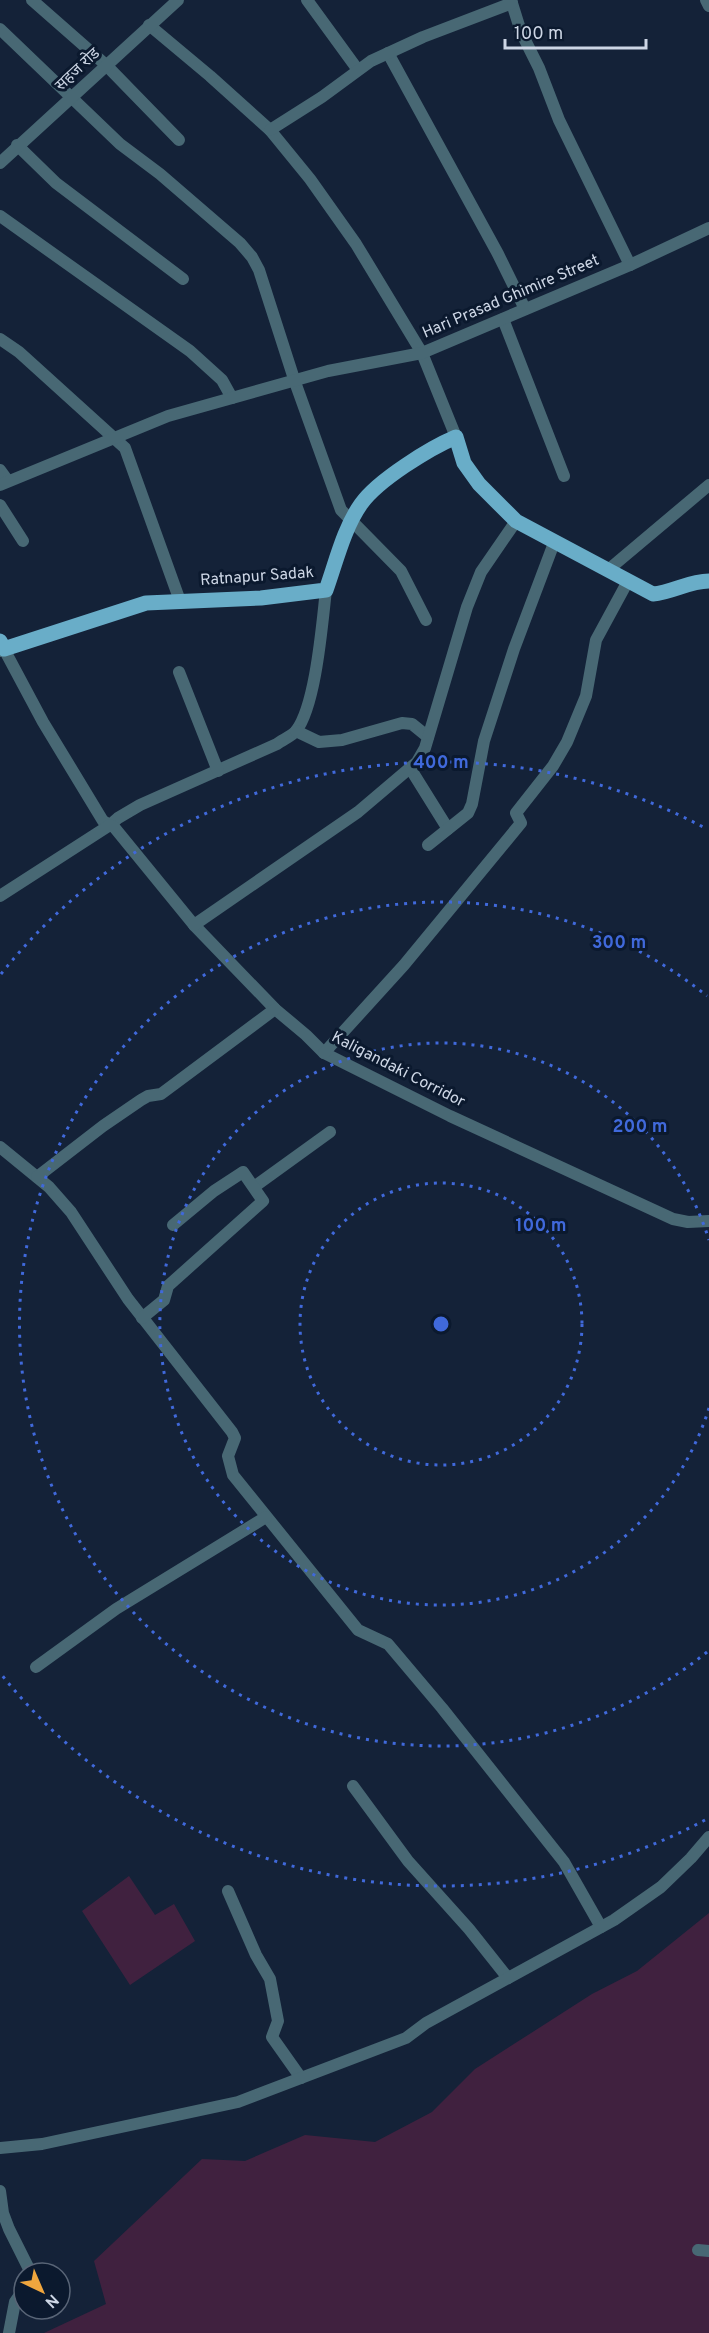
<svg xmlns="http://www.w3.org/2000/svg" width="709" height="2333" font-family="Overpass,'Noto Sans Devanagari',sans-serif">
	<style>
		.green { fill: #40213f }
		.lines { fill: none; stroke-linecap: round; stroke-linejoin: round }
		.minor { stroke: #486874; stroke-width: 12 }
		.major { stroke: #69adc8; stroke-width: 15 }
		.ring { fill: none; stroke: #4069db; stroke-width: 3; stroke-dasharray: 3 6 }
		.labels { text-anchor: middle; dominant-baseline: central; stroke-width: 6; stroke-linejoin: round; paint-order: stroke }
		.street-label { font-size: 16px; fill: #cdd6e5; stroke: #0b192e }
		.centre { fill: #4069db; stroke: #0b192e; stroke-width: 3 }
		.ring-label { font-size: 18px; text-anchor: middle; font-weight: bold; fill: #4069db; stroke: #0b192e; stroke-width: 6; stroke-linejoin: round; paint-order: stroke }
	</style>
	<rect width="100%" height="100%" fill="#142238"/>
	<!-- green -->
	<g class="green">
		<path d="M129,1876L155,1915L174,1904L195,1941L130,1985L82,1911Z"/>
		<path d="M709,1913V2333H44L106,2304L94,2261L202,2159L245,2161L305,2135L375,2142L432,2112L475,2069L592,1994L637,1971Z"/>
	</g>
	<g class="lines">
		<!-- minor -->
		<g class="minor">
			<path d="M32,0L106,65L179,140"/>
			<path d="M307,0L358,70"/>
			<path d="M511,0L521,32L539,68L559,120L630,265"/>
			<path d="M706,0L709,6"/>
			<path d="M149,25L210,76L270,130L310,179L356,244L422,353L456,437"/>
			<path d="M0,29L120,144L160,174L240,243L252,257L259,270L295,382L341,510L401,571L426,620"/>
			<path d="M388,53L498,254L525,309"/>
			<path d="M270,130L322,97L371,61L423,37L512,3"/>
			<path d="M17,145L56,183L183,279"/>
			<path d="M0,163L178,0"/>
			<path d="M0,216L190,351L222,380L232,398"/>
			<path d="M503,319L564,476"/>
			<path d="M0,339L19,352L125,448L180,601"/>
			<path d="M0,470L8,481"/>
			<path d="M0,485L168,416L328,371L422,353L630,265L709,228"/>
			<path d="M0,505L23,541"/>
			<path d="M608,570L709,485"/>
			<path d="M0,651L4,649L43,722L103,821L110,825L118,818L140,805L277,744C282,740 292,736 296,731C316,705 322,624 326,590"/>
			<path d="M179,672L218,771"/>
			<path d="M296,731L319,742L342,740L402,723L412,724L428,737"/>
			<path d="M410,768L448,829"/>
			<path d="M428,845L468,813L472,804L484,741L514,649L554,543"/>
			<path d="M0,896L110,825L114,827L194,925L275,1009L306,1035L324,1053L450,1116L673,1219L688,1222L709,1221"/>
			<path d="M194,925L358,812L417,762L425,748L467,607L481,572L516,521"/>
			<path d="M324,1053L404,965L521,823L516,813L553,766L567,742L586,696L596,640L628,581"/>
			<path d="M0,1147L49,1187L71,1212L128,1299L232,1432L235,1438L228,1456L233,1475L358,1630L388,1644L442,1708L564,1862L601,1927"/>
			<path d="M37,1177L103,1126L141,1100L148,1096L161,1094L275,1009"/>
			<path d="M254,1187L330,1132"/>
			<path d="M142,1318L164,1300L168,1286L263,1201L243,1172L214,1191L173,1225"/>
			<path d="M36,1667L116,1609L266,1517"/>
			<path d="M353,1786L408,1861L469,1929L508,1978"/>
			<path d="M228,1891L256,1955L270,1979L278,2021L272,2037L301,2078"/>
			<path d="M0,2148L42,2144L238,2102L406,2038L426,2023L614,1920L661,1887L691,1858L709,1837"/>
			<path d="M0,2191L3,2213L9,2229L31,2273"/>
			<path d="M698,2250L709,2251"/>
			<path d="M9,2333L15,2302L24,2289"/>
		</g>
		<!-- major -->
		<path class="major" d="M0,641L4,649L146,603L261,598L326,590C336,562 344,528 361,504C378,480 430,448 456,437L464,463L479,484L516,521L653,594C673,592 689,581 709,581"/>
	</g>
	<!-- distance rings -->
	<g class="ring">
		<circle cx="441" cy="1324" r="141"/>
		<path d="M709 1408A281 281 0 1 1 709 1240"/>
		<path d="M707 1652A422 422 0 1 1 707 996"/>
		<path d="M705 1820A562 562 0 0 1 1 1674M1 974A562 562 0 0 1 705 828"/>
	</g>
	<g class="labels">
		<!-- street labels -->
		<g class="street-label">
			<text transform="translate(78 70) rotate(-43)">सहज रोड</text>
			<text transform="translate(511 297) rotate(-23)">Hari Prasad Ghimire Street</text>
			<text transform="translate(257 577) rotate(-4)">Ratnapur Sadak</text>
			<text transform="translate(398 1070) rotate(27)">Kaligandaki Corridor</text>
		</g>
	</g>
	<circle cx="441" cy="1324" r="9" class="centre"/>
	<g class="ring-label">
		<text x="441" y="768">400 m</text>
		<text x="619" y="948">300 m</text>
		<text x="640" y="1132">200 m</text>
		<text x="541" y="1231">100 m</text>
	</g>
	<!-- north arrow -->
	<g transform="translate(42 2291) rotate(136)"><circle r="28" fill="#0b192e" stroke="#596577" stroke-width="1.5"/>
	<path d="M0-4.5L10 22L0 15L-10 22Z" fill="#f0a63e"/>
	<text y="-9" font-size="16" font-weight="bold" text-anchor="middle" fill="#cdd6e5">N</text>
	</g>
	<!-- scale -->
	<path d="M505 39v9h141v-9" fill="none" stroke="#cdd6e5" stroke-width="3"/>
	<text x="514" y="39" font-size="18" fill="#cdd6e5" stroke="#0b192e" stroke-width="4.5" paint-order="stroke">100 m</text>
</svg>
